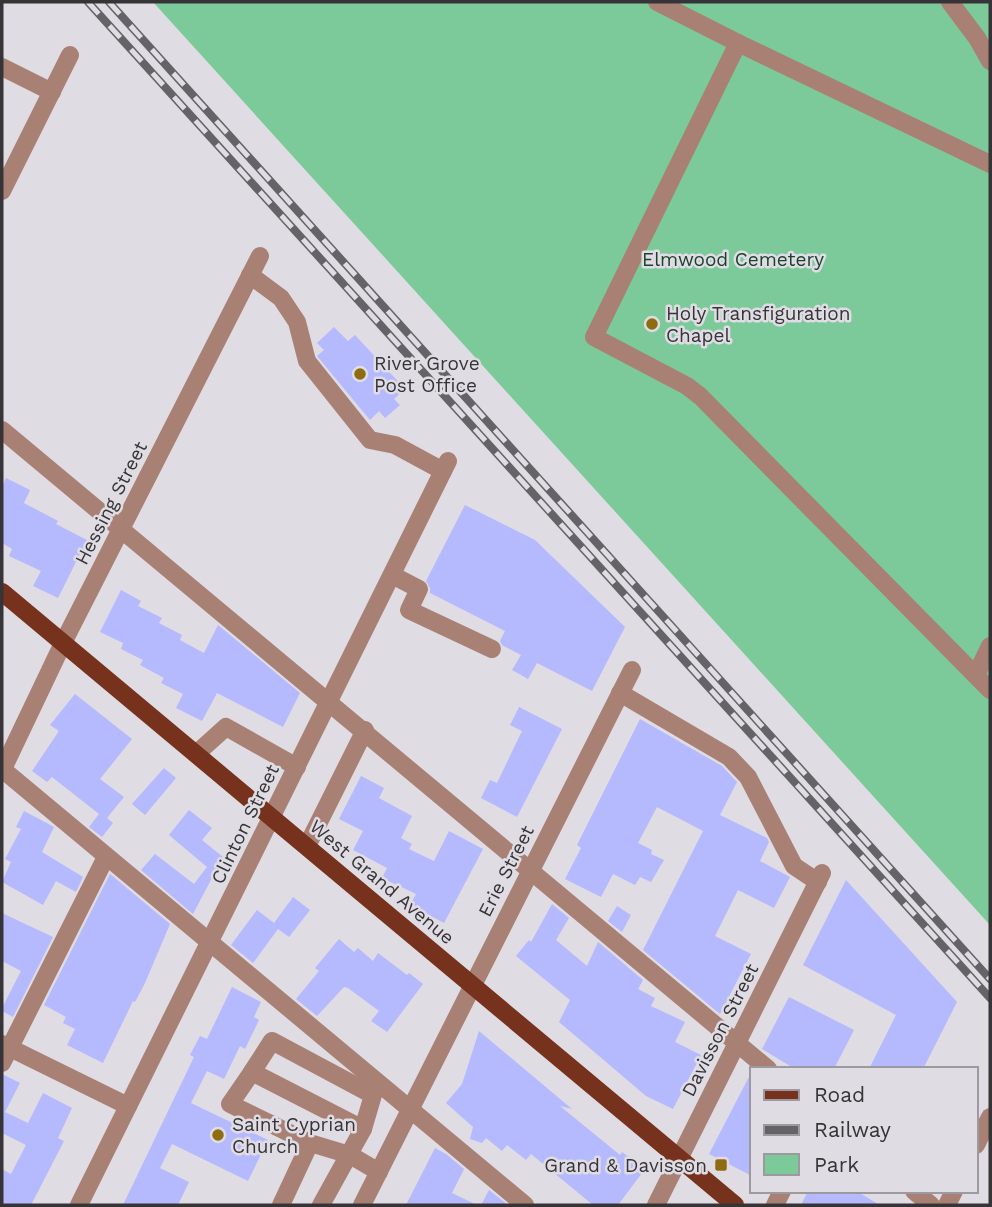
<svg xmlns="http://www.w3.org/2000/svg" width="992" height="1207" font-family="'Work Sans',sans-serif">
	<style>
		.green { fill: #7cca9a }
		.building { fill: #b5b9fd }
		.lines { fill: none; stroke-linecap: round; stroke-linejoin: round }
		.minor { stroke: #a98174; stroke-width: 18 }
		.major { stroke: #76321c; stroke-width: 18 }
		.rail-casing { stroke: #656367; stroke-width: 8 }
		.rail { stroke: #e0dce4; stroke-width: 5; stroke-dasharray: 16; stroke-linecap: butt }
		.poi-dot { fill: #8e6c10; stroke: #e0dce4; stroke-width: 2.5 }
		.labels { text-anchor: middle; dominant-baseline: central; stroke-width: 5; stroke-linejoin: round; paint-order: stroke }
		.park-label { font-size: 19px; fill: #1b422c; stroke: #e0dce4 }
		.poi-label { font-size: 19px; fill: #363437; stroke: #e0dce4; text-anchor: start }
		.street-label { font-size: 19px; fill: #363437; stroke: #e0dce4 }
	</style>
	<rect width="100%" height="100%" fill="#e0dce4"/>
	<!-- green -->
	<path class="green" d="M153,2H990V925Z"/>
	<!-- building -->
	<g class="building">
		<path d="M334,327L348,341L355,335L405,389L394,399L400,405L385,418L379,411L370,420L317,356L324,350L317,343Z"/>
		<path d="M6,478L30,490L24,503L58,521L56,524L87,540L58,598L33,586L41,571L9,556L12,549L2,543V487Z"/>
		<path d="M465,505L535,540L625,627L592,691L537,663L528,679L512,670L521,655L502,645L500,641L505,631L430,593V588L426,581Z"/>
		<path d="M121,590L141,601L138,606L162,618L159,623L182,635L180,640L204,653L218,625L300,693L283,727L217,693L202,721L176,708L183,694L161,683L164,678L140,665L143,660L121,649L123,643L100,632Z"/>
		<path d="M75,694L132,739L100,779L124,797L107,818L113,823L102,837L89,827L99,814L52,777L47,782L32,771L59,731L50,725Z"/>
		<path d="M519,707L562,729L517,817L481,798L490,780L497,783L522,731L510,725Z"/>
		<path d="M640,719L722,766L737,782L720,815L767,838L769,842L760,861L790,877L774,908L738,890L715,936L751,954L720,1014L643,950L703,831L657,807L638,843L652,850L651,854L664,860L651,882L640,877L635,885L613,874L601,897L565,879L581,848L577,845Z"/>
		<path d="M164,768L176,778L145,815L132,804Z"/>
		<path d="M361,776L384,788L379,798L412,816L401,838L412,844L409,849L434,861L449,831L483,849L444,923L410,905L416,894L382,878L387,868L353,850L363,831L339,819Z"/>
		<path d="M189,810L212,828L202,840L223,857L193,914L141,870L155,854L194,884L207,867L169,835Z"/>
		<path d="M24,811L54,827L42,852L83,877L76,892L56,881L43,905L2,882L11,862L5,859L21,829L16,827Z"/>
		<path d="M110,874L170,924L145,983L135,1002L133,1001L103,1063L67,1045L75,1029L63,1023L66,1017L44,1005Z"/>
		<path d="M846,880L957,1002L923,1069H869L896,1015L803,965Z"/>
		<path d="M293,897L310,910L289,937L278,929L253,963L231,945L257,910L274,923Z"/>
		<path d="M552,904L569,918L556,940L587,966L598,942L643,980L638,989L655,998L651,1006L685,1022L675,1042L701,1055L673,1109L646,1096L559,1022L570,1000L516,956L529,940L531,942Z"/>
		<path d="M617,906L631,915L622,932L608,921Z"/>
		<path d="M2,913L53,937L13,1017L2,1011V1008L21,971L2,961Z"/>
		<path d="M339,939L354,952L358,948L373,961L378,953L407,975L409,973L423,984L387,1032L371,1021L379,1011L348,988L344,987L317,1016L296,999L319,971L315,968Z"/>
		<path d="M232,987L261,1002L254,1017L259,1020L245,1049L240,1046L224,1079L207,1071L191,1103L268,1140L248,1181L172,1144L160,1168L189,1182L178,1205H123L194,1057L190,1055L200,1036L207,1039Z"/>
		<path d="M789,997L854,1030L834,1069H795L762,1049Z"/>
		<path d="M479,1031L572,1109L560,1106L620,1155L622,1152L645,1169L618,1205H593L531,1154L526,1160L507,1145L502,1151L486,1138L482,1143L470,1139L473,1127L446,1103L462,1084Z"/>
		<path d="M752,1071V1176L709,1154Z"/>
		<path d="M2,1074L20,1083L5,1112L28,1123L43,1093L72,1108L58,1138L64,1141L31,1205H2V1169L11,1174L26,1145L2,1133Z"/>
		<path d="M435,1148L446,1154L464,1169L452,1193L477,1205H406Z"/>
		<path d="M489,1190L508,1205H481Z"/>
		<path d="M808,1191H856L880,1205H801Z"/>
	</g>
	<g class="lines">
		<!-- minor -->
		<g class="minor">
			<path d="M657,2L738,43L594,337L687,386L700,396L990,690"/>
			<path d="M950,2L977,38L990,61"/>
			<path d="M738,43L990,164"/>
			<path d="M2,67L52,92"/>
			<path d="M2,191L70,55"/>
			<path d="M250,275L281,298L297,322L307,361L370,440L395,445L443,471"/>
			<path d="M2,430L768,1069"/>
			<path d="M392,575L419,589L409,610L492,649"/>
			<path d="M976,675L990,646"/>
			<path d="M620,693L729,757L748,777L794,866L818,882"/>
			<path d="M196,754L226,727L297,767"/>
			<path d="M2,769L525,1205"/>
			<path d="M2,771L63,643L260,256"/>
			<path d="M307,846L365,730"/>
			<path d="M2,1044L128,1106"/>
			<path d="M2,1063L106,857"/>
			<path d="M252,1072L272,1041L373,1095L363,1129"/>
			<path d="M310,1143L350,1155L379,1172"/>
			<path d="M976,1145L990,1117"/>
			<path d="M914,1191L931,1205"/>
			<path d="M79,1205L448,461"/>
			<path d="M281,1205L310,1143L230,1104L252,1072L363,1129L321,1205"/>
			<path d="M362,1205L632,670"/>
			<path d="M656,1205L822,873"/>
			<path d="M775,1205L782,1191"/>
			<path d="M947,1205L954,1191"/>
		</g>
		<!-- major -->
		<path class="major" d="M2,592L735,1205"/>
		<defs>
			<g id="rail">
				<path d="M88,2L990,998"/>
				<path d="M109,2L990,979"/>
			</g>
		</defs>
		<!-- rail casing -->
		<use href="#rail" class="rail-casing"/>
		<!-- rail -->
		<use href="#rail" class="rail"/>
	</g>
	<!-- markers -->
	<g class="poi-dot">
		<circle cx="652" cy="324" r="7"/>
		<circle cx="360" cy="374" r="7"/>
		<circle cx="218" cy="1135" r="7"/>
		<rect x="714" y="1158" width="14" height="14" rx="3.5"/>
	</g>
	<g class="labels">
		<!-- park labels -->
		<g class="park-label">
			<text x="733" y="259">Elmwood Cemetery</text>
		</g>
		<!-- poi labels -->
		<g class="poi-label">
			<text x="666" y="313">Holy Transfiguration<tspan x="666" dy="22">Chapel</tspan></text>
			<text x="374" y="363">River Grove<tspan x="374" dy="22">Post Office</tspan></text>
			<text x="232" y="1124">Saint Cyprian<tspan x="232" dy="22">Church</tspan></text>
			<text x="707" y="1165" text-anchor="end">Grand &amp; Davisson</text>
		</g>
		<!-- street labels -->
		<g class="street-label">
			<text transform="translate(111 503) rotate(-63)">Hessing Street</text>
			<text transform="translate(245 824) rotate(-64)">Clinton Street</text>
			<text transform="translate(506 871) rotate(-63)">Erie Street</text>
			<text transform="translate(382 882) rotate(40)">West Grand Avenue</text>
			<text transform="translate(720 1030) rotate(-63)">Davisson Street</text>
		</g>
	</g>
	<!-- border -->
	<rect width="992" height="1207" fill="none" stroke="#363437" stroke-width="7"/>
	<!-- legend -->
	<rect x="750" y="1067" width="228" height="126" fill="#e0dce4" stroke="#9c999f" stroke-width="2"/>
	<rect x="764" y="1090" width="35" height="10" fill="#76321c" stroke="#9c999f" stroke-width="2"/>
	<text x="814" y="1102" font-size="21" fill="#363437">Road</text>
	<rect x="764" y="1125" width="35" height="10" fill="#656367" stroke="#9c999f" stroke-width="2"/>
	<text x="814" y="1137" font-size="21" fill="#363437">Railway</text>
	<rect x="764" y="1154" width="35" height="21" fill="#7cca9a" stroke="#9c999f" stroke-width="2"/>
	<text x="814" y="1172" font-size="21" fill="#363437">Park</text>
</svg>
